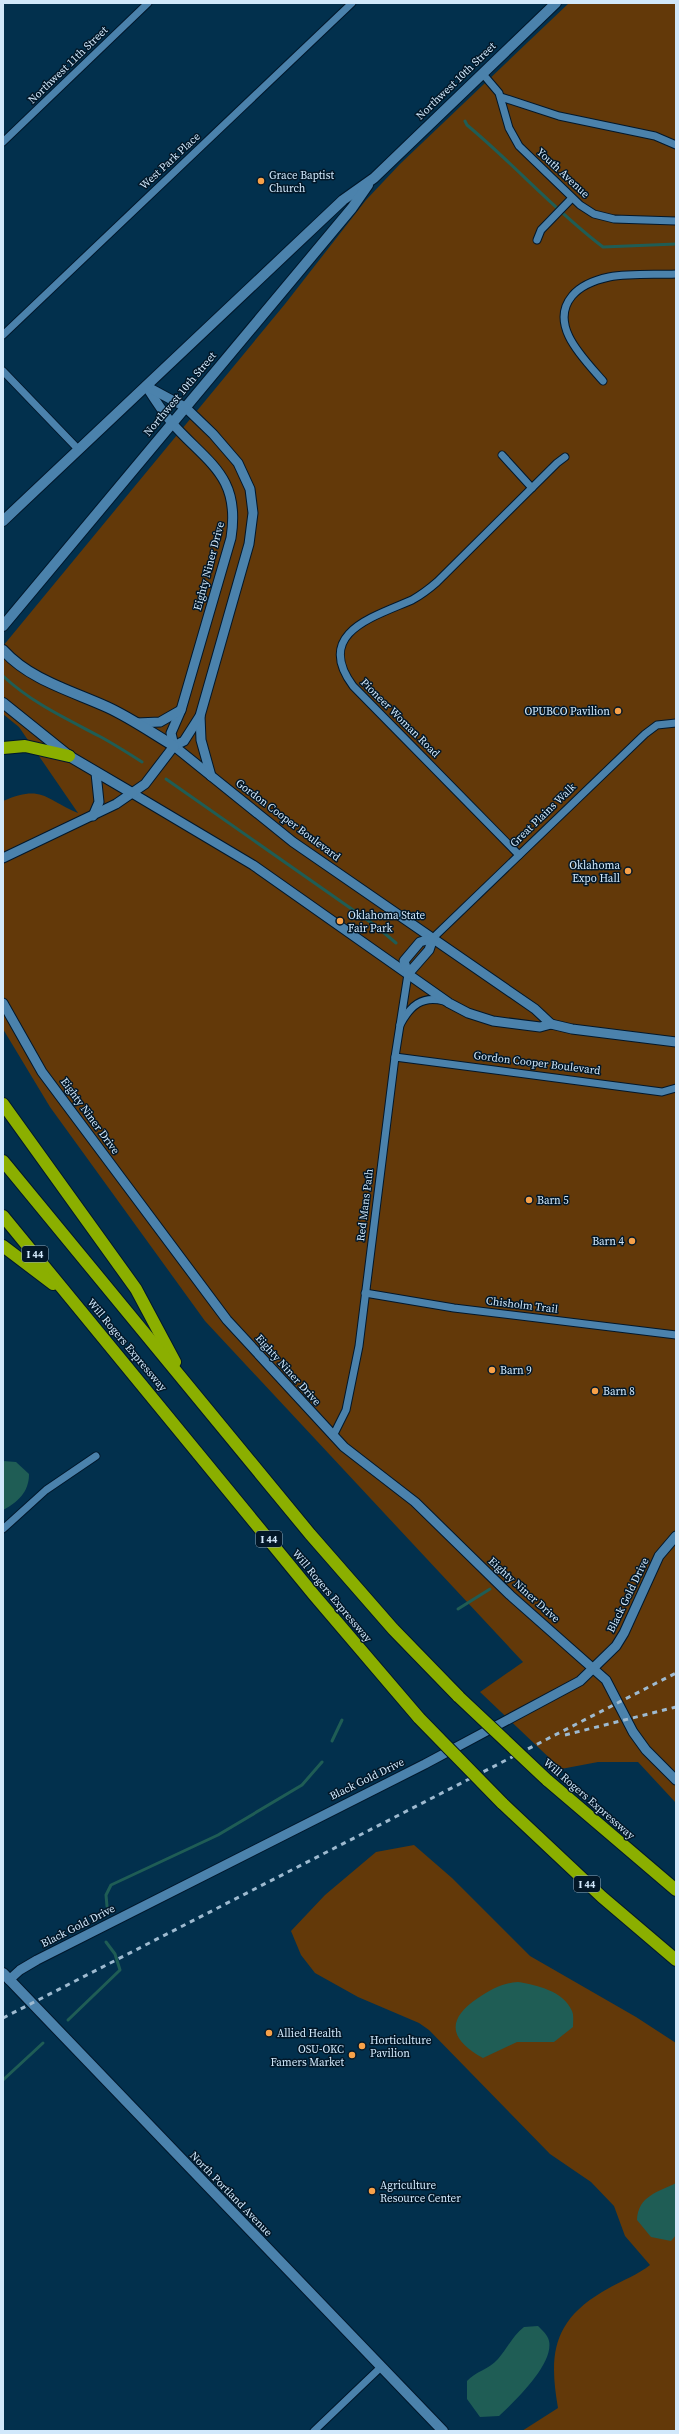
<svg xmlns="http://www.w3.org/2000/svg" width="679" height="2434" font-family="'Source Serif 4',serif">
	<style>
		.green { fill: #633909 }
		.water { fill: #1f5d55 }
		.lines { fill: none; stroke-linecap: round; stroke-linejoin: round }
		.stream { stroke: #1f5d55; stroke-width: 3 }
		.minor-casing { stroke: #00172b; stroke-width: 9 }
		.tertiary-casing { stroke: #00172b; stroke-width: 11 }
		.secondary-casing { stroke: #00172b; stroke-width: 12 }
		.motorway-casing { stroke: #00172b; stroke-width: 14 }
		.minor { stroke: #4b82ac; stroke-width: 7 }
		.tertiary { stroke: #4b82ac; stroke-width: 9 }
		.secondary { stroke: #4b82ac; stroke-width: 10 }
		.motorway { stroke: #8baf00; stroke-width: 12 }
		.rail { stroke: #9ebad0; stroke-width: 3; stroke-dasharray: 5 5; stroke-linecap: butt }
		.motorway-bridge-casing { stroke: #00172b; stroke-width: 14; stroke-linecap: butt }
		.motorway-bridge { stroke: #8baf00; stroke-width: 12 }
		.poi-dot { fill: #f7a149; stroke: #021728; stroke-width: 1.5 }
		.labels { text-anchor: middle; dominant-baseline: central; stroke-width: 3; stroke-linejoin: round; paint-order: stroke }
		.shield { fill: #021728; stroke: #93a9bc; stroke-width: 1 }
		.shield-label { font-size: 10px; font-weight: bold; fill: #d1e8fb }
		.street-label { font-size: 11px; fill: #d1e8fb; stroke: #021728 }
		.poi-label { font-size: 11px; fill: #d1e8fb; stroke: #021728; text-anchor: start }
	</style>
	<rect width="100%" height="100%" fill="#02304d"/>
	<!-- green -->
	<g class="green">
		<path d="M569,3H676V1803L638,1762H598L561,1769L480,1692L523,1662L205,1321L50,1107L3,1029V801C42,784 45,799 78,813L19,727L3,714V646L285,304L366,200L400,164Z"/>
		<path d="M414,1845L452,1878L530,1956L636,2017L676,2043V2431H522L558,2408C549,2356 552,2322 602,2292C618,2282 636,2276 650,2265L625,2236L614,2206L591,2182L550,2154L429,2030L419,2023L358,1997L315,1973L301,1955L291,1931L325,1895L376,1852Z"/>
	</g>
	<!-- water -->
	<g class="water">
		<path d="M3,1461L16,1462L29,1474C29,1492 18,1502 3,1510Z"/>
		<path d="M518,1982C536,1985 564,1991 572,2011C574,2015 573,2022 573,2027L554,2042H517L483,2058C450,2040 445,2020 478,1998C492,1989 502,1983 518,1982Z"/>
		<path d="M676,2183V2235L671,2241L651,2237L637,2220C638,2196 658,2192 676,2183Z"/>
		<path d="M538,2326C542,2330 548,2335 549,2341C554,2364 515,2401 499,2416L480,2417L467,2399V2381C476,2371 488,2370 498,2359C507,2349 513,2335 524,2327Z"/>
	</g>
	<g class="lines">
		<!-- stream -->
		<g class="stream">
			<path d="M465,121L467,125C514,164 554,210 603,247L676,244"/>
			<path d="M3,676C32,703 65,718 99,736C114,744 128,753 142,762"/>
			<path d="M166,779L376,926L396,943"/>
			<path d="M458,1609L490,1589"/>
			<path d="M332,1741L342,1720"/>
			<path d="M107,1906L106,1895L111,1885L218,1835L302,1785L322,1762"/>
			<path d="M68,2020L120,1970L115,1954L106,1942"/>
			<path d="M3,2080L43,2043"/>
		</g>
		<defs>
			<g id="minor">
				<path d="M482,73L499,93L509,128L519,146L580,205L594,214L614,219L676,221"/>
				<path d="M501,97L559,116L655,136L676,145"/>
				<path d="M3,142L148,3"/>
				<path d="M537,240L541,230L572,198"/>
				<path d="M3,335L352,3"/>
				<path d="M3,371L78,449"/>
				<path d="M603,381C584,359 548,325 572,296C581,285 595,280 609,277C631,273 654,275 676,274"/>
				<path d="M502,455L532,488"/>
				<path d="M519,855L353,686C314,633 373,617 412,600C421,595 429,589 437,582L557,463L565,457"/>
				<path d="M433,938L645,734L657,725L676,723"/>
				<path d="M400,1025C410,1006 422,995 444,1001"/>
				<path d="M395,1057L662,1092L676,1088"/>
				<path d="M365,1293L454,1308L676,1335"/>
				<path d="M333,1436L346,1410L359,1346L395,1057L408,974"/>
				<path d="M3,1529L46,1490L96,1456"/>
				<path d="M314,2431L381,2367"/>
			</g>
			<g id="tertiary">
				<path d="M148,389C155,400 163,412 171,422C207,463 241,475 231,538L181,710L171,733L174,746"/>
				<path d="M200,716L201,740L211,776"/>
				<path d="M137,723L160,722L181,710"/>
				<path d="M174,746L293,842L535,1009L551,1024"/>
				<path d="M132,793L253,865L449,1003L468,1013L493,1021L540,1027L551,1024L572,1029L676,1042"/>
				<path d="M93,816L99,802L96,773"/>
				<path d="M3,858L116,804L145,784L174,746L184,741L200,716L249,544L253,513L250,489L238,463L213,434L185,407L146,386"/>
				<path d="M408,974L404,961L420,942L433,938"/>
				<path d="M408,974L429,950L433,938"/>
				<path d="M3,1003L42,1072L227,1320L344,1447L415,1502L510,1595L606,1680L633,1732L646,1750L676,1780"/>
				<path d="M9,1980L20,1970L37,1960L425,1764L580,1681L616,1646L624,1633L659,1556L676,1536"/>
			</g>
			<g id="secondary">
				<path d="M3,521L343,200L374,178L556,3"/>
				<path d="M3,626L352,208L368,185"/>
				<path d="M3,650C30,680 72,691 107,707C131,718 152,733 174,746"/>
				<path d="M3,703L69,756L132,793"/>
				<path d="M3,1973L443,2431"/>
			</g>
			<g id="motorway">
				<path d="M3,748L25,746L69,756"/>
				<path d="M3,1104L136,1289L175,1362"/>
				<path d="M3,1161L310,1534L393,1629L459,1697"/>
				<path d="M3,1216L314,1595L419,1718"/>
				<path d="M3,1246L53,1284"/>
				<path d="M547,1780L676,1890"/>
				<path d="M502,1803L602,1897L676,1960"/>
			</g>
		</defs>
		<!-- minor casing -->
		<use href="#minor" class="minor-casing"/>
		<!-- tertiary casing -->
		<use href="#tertiary" class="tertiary-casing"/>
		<!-- secondary casing -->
		<use href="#secondary" class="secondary-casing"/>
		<!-- motorway casing -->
		<use href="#motorway" class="motorway-casing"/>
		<!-- minor -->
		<use href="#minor" class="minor"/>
		<!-- tertiary -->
		<use href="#tertiary" class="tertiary"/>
		<!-- secondary -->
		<use href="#secondary" class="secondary"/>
		<!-- motorway -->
		<use href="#motorway" class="motorway"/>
		<!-- rail -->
		<g class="rail">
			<path d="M565,1735L676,1707"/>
			<path d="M3,2018L676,1673"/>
		</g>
		<defs>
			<g id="motorway-bridge">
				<path d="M459,1697L547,1780"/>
				<path d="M419,1718L502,1803"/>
			</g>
		</defs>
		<!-- motorway-bridge casing -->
		<use href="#motorway-bridge" class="motorway-bridge-casing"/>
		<!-- motorway-bridge -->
		<use href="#motorway-bridge" class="motorway-bridge"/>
	</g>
	<!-- markers -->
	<g class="poi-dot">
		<circle cx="261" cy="181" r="4"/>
		<circle cx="618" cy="711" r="4"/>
		<circle cx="628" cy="871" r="4"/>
		<circle cx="340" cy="921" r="4"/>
		<circle cx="529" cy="1200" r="4"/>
		<circle cx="632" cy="1241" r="4"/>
		<circle cx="492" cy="1370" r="4"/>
		<circle cx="595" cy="1391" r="4"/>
		<circle cx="269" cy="2033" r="4"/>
		<circle cx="362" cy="2046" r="4"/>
		<circle cx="352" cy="2055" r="4"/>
		<circle cx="372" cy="2191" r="4"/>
	</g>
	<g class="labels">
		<!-- shield labels -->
		<g class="shield">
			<rect x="22" y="1246" width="26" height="16" rx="3"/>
			<rect x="256" y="1531" width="26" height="16" rx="3"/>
			<rect x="574" y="1876" width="26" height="16" rx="3"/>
		</g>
		<g class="shield-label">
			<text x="35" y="1254">I 44</text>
			<text x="269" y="1539">I 44</text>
			<text x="587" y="1884">I 44</text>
		</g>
		<!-- street labels -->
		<g class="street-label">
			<text transform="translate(68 65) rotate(-44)">Northwest 11th Street</text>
			<text transform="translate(456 81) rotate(-44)">Northwest 10th Street</text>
			<text transform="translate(170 161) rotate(-43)">West Park Place</text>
			<text transform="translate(563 173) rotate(43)">Youth Avenue</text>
			<text transform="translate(180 394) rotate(-50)">Northwest 10th Street</text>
			<text transform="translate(209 566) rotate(-75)">Eighty Niner Drive</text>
			<text transform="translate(400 718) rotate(45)">Pioneer Woman Road</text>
			<text transform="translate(543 815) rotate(-44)">Great Plains Walk</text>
			<text transform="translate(288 820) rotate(37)">Gordon Cooper Boulevard</text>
			<text transform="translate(537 1063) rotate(7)">Gordon Cooper Boulevard</text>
			<text transform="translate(90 1116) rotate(54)">Eighty Niner Drive</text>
			<text transform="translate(365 1205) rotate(-83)">Red Mans Path</text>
			<text transform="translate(522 1305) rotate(7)">Chisholm Trail</text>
			<text transform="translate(127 1345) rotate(50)">Will Rogers Expressway</text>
			<text transform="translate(288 1370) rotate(48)">Eighty Niner Drive</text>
			<text transform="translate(524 1590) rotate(42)">Eighty Niner Drive</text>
			<text transform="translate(628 1595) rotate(-64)">Black Gold Drive</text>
			<text transform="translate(332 1596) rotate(50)">Will Rogers Expressway</text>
			<text transform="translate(367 1779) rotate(-26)">Black Gold Drive</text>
			<text transform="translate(589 1799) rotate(41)">Will Rogers Expressway</text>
			<text transform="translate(78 1926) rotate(-27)">Black Gold Drive</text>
			<text transform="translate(231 2194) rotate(46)">North Portland Avenue</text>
		</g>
		<!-- poi labels -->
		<g class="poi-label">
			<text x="269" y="175">Grace Baptist<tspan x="269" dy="13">Church</tspan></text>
			<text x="610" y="711" text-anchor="end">OPUBCO Pavilion</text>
			<text x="620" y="865" text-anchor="end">Oklahoma<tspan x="620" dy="13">Expo Hall</tspan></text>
			<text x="348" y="915">Oklahoma State<tspan x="348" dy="13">Fair Park</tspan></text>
			<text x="537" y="1200">Barn 5</text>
			<text x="624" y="1241" text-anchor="end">Barn 4</text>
			<text x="500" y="1370">Barn 9</text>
			<text x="603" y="1391">Barn 8</text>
			<text x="277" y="2033">Allied Health</text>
			<text x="370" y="2040">Horticulture<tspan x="370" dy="13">Pavilion</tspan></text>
			<text x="344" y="2049" text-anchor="end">OSU-OKC<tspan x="344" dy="13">Famers Market</tspan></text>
			<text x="380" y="2185">Agriculture<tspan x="380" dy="13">Resource Center</tspan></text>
		</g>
	</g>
	<!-- border -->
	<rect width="679" height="2434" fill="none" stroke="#d1e8fb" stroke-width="8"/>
</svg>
